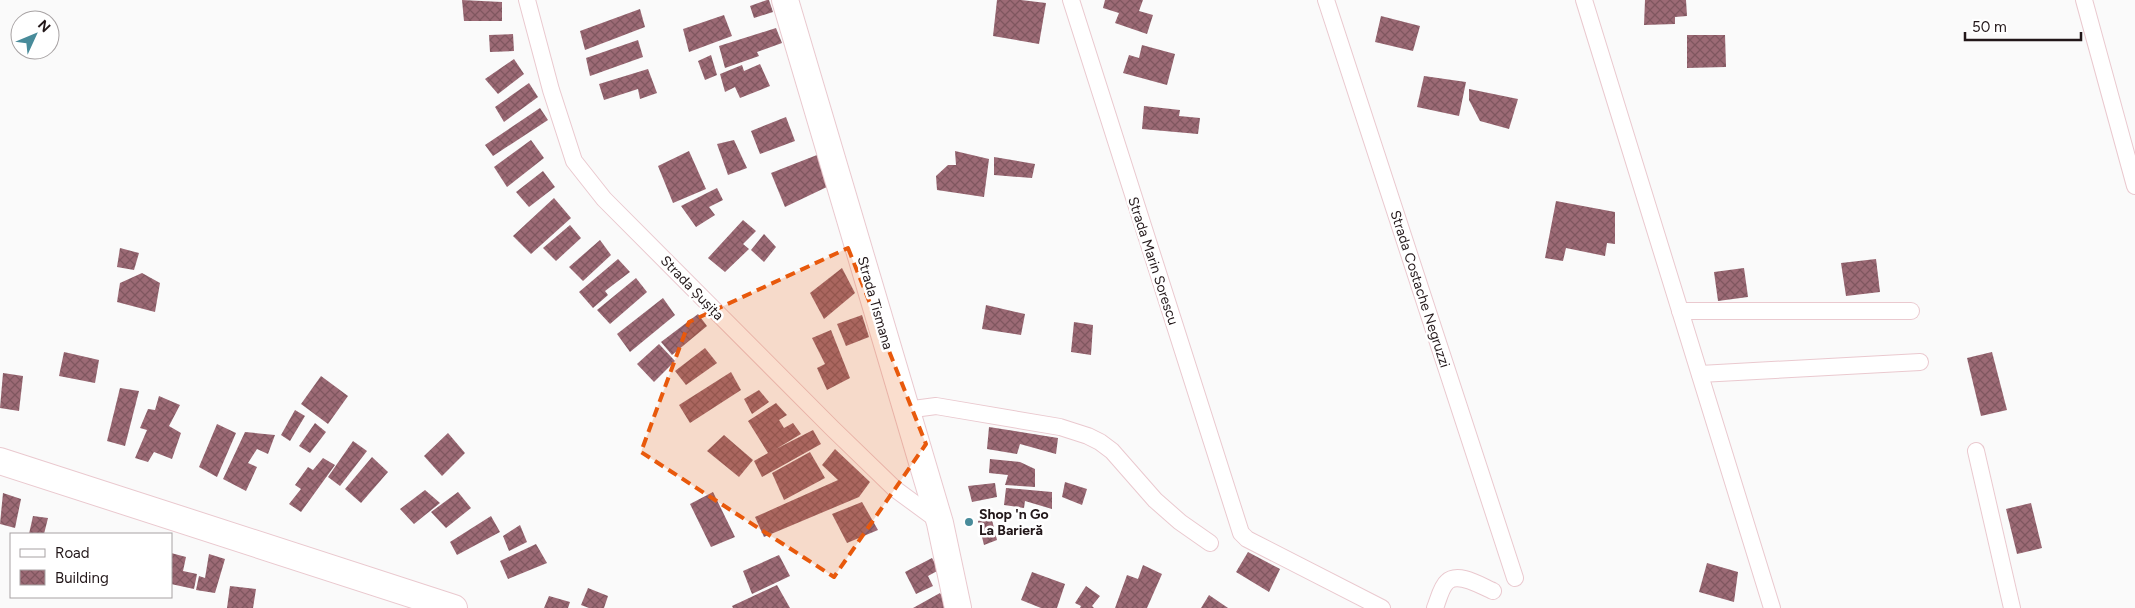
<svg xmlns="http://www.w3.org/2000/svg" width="2135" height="608" font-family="Figtree,sans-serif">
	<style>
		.building { fill: url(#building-cross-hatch) }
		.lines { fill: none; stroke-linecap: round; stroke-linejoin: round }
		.street-casing { stroke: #eac9cf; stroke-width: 18 }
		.primary-casing { stroke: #eac9cf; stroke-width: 28 }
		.street { stroke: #fff; stroke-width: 16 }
		.primary { stroke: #fff; stroke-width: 26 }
		.marked { fill: #e8590c; fill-opacity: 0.2; stroke: #e8590c; stroke-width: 4; stroke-dasharray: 10 6; stroke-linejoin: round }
		.poi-dot { fill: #488b9a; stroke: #fff; stroke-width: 2 }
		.labels { text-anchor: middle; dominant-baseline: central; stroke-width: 5; stroke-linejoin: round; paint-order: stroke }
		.street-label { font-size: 14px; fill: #221719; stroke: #fff }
		.poi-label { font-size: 14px; font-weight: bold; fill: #221719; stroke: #fff; text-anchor: start }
	</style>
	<defs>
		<pattern id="building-cross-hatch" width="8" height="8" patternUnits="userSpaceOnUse" patternTransform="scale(1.25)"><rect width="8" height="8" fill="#9c6a75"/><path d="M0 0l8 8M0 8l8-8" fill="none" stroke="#7f565f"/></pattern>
	</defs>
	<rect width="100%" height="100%" fill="#fafafa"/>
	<!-- building -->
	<g class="building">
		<path d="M462,0L502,2V21H464Z"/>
		<path d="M767,0H769L773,12L754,18L750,6Z"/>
		<path d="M997,0H1021L1046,3L1039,44L993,36Z"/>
		<path d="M1105,0H1143L1139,11L1153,15L1147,34L1115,23L1119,13L1103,8Z"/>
		<path d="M1645,0H1686L1687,16L1675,17V24L1644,25Z"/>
		<path d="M640,9L645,27L585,50L580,31Z"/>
		<path d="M724,15L732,36L689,52L683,29Z"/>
		<path d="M1381,16L1420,26L1413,51L1375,42Z"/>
		<path d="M776,28L782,43L757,52L759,56L725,68L719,46Z"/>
		<path d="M513,34L514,51L490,52L489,35Z"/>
		<path d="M1687,35H1725L1726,67L1687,68Z"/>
		<path d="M638,40L643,57L590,76L586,58Z"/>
		<path d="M1142,45L1175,54L1167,85L1123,73L1129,55L1139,58Z"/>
		<path d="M711,55L717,75L705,80L698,61Z"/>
		<path d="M514,59L524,74L498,94L485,79Z"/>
		<path d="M760,64L770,86L740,98L735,87L725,92L720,74L742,65L744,71Z"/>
		<path d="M648,69L657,93L640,99L638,89L604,100L599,84Z"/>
		<path d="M1424,76L1466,82L1459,116L1417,107Z"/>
		<path d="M529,83L538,97L504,122L495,107Z"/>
		<path d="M1469,89L1518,99L1509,129L1480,121L1469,100Z"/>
		<path d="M1144,106L1180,110L1179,116L1200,118L1198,134L1142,129Z"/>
		<path d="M540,108L548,120L493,156L485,145Z"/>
		<path d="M786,117L795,141L760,154L751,131Z"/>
		<path d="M531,140L544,158L507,187L494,167Z"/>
		<path d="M734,140L747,168L728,175L717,144Z"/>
		<path d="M689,151L706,189L673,203L658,166Z"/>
		<path d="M955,151L989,159L984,197L937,190L936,176L948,165H956Z"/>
		<path d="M817,155L831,185L785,207L771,173Z"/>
		<path d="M994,157L1035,164L1032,178L994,175Z"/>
		<path d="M543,171L555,187L529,207L516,192Z"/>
		<path d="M717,188L723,200L709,207L715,215L696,227L681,206Z"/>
		<path d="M554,198L571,218L531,254L513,236Z"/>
		<path d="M1556,201L1615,212V244L1607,243L1605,256L1566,248L1563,261L1545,258Z"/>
		<path d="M743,220L756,231L743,244L749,249L725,272L708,258Z"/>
		<path d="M570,225L581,238L556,261L543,248Z"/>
		<path d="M764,234L776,247L764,262L751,250Z"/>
		<path d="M600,240L611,255L583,281L569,267Z"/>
		<path d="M120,248L139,253L134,270L117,267Z"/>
		<path d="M618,259L630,272L605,291L608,295L593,308L579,292Z"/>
		<path d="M1876,259L1880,292L1846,296L1841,263Z"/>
		<path d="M842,268L855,293L824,319L810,293Z"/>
		<path d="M1744,268L1748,297L1718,301L1714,272Z"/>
		<path d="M142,273L160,283L155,312L117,302L120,283Z"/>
		<path d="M636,278L647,292L610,324L597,310Z"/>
		<path d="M663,298L675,315L630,352L617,334Z"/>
		<path d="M986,305L1025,314L1021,335L982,329Z"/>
		<path d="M698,314L707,326L672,355L661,342Z"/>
		<path d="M862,315L869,337L846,346L837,324Z"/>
		<path d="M1074,322L1093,325L1091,355L1071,352Z"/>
		<path d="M831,330L850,378L827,390L817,368L825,364L812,338Z"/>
		<path d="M659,344L675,361L654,382L637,364Z"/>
		<path d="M705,348L717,363L686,385L675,371Z"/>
		<path d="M64,352L99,360L95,383L59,376Z"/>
		<path d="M1992,352L2007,410L1981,416L1967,358Z"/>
		<path d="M731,372L741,390L690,423L679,405Z"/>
		<path d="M3,373L23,376L19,411L0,408Z"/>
		<path d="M321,376L348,396L328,424L301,404Z"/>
		<path d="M120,388L139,391L125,446L107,441Z"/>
		<path d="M759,390L769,402L752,414L744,399Z"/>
		<path d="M159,396L180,405L169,426L181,433L172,459L154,452L148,462L135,458L147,430L140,428L148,409L155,410Z"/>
		<path d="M776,403L787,415L779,420L784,428L793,423L801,434L776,449L813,430L821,444L762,477L754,461L768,453L748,421Z"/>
		<path d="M295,410L305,416L290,441L281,435Z"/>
		<path d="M315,423L326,432L310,453L299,446Z"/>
		<path d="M217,424L236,433L217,477L199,467Z"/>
		<path d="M989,427L1058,438L1056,454L1020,444L1017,454L987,449Z"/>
		<path d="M245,432L275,435L268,454L257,449L248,463L257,467L246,491L223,479Z"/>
		<path d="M448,433L465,453L442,476L424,456Z"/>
		<path d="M724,435L753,460L739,477L707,451Z"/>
		<path d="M353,441L367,451L340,486L328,477Z"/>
		<path d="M835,449L870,482L859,497L764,537L755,517L838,480L822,465Z"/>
		<path d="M810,452L825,478L784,500L772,473Z"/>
		<path d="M372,457L388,472L361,503L345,489Z"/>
		<path d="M323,458L335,465L301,512L289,504L301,489L295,485L308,467L313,470Z"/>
		<path d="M990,459L1020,462L1035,469V487L1005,485L1008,475L989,473Z"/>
		<path d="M1065,482L1087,489L1082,505L1062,497Z"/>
		<path d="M995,483L997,497L972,502L968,486Z"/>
		<path d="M1006,488L1052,492V509L1025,501L1024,508L1004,505Z"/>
		<path d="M425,490L440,503L414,524L400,509Z"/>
		<path d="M458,492L471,508L446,528L431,512Z"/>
		<path d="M713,492L735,537L711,547L690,504Z"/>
		<path d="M3,493L21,499L15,528L0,524Z"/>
		<path d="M862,502L878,530L847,543L832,514Z"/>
		<path d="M2031,503L2042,548L2017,554L2006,509Z"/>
		<path d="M33,516L48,518L44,534H29Z"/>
		<path d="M491,516L500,532L457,555L450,542Z"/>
		<path d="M991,516L997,540L984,545L978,521Z"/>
		<path d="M520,525L527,542L509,551L503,536Z"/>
		<path d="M536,544L547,563L508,579L500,561Z"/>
		<path d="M1248,552L1280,569L1269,592L1236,572Z"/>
		<path d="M171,553L186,557L183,571L197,574L194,589L171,584Z"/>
		<path d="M209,554L225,559L215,593L196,590L199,576L205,578Z"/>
		<path d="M779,555L790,576L752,594L743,571Z"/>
		<path d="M932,558L939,570L928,576L933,586L916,594L905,572Z"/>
		<path d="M1707,563L1738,572L1734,602L1699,592Z"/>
		<path d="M1143,565L1162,574L1147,608H1115L1127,575L1138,579Z"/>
		<path d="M1032,572L1065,584L1057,608H1041L1021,600Z"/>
		<path d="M777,585L790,608H733L732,606Z"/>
		<path d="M230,586L256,589L253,608H227Z"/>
		<path d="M1086,586L1100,596L1092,606L1094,608H1080L1081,606L1075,603Z"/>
		<path d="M588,588L608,596L604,608H589L581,605Z"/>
		<path d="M940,593L950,608H913Z"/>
		<path d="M1209,595L1228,608H1201Z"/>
		<path d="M549,596L570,602L568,608H544Z"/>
	</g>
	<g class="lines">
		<defs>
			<g id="street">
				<path d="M527,0L551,90L574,161L604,199L832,428L895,489L940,522"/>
				<path d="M1071,0L1241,533L1247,539L1382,608"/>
				<path d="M1326,0L1515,578"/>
				<path d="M1584,0L1772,608"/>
				<path d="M2084,0L2135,186"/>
				<path d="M1680,311H1911"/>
				<path d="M1700,374L1920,362"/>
				<path d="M906,410L936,406L1060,427L1088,436L1100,442L1112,451L1155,500L1180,522L1210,543"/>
				<path d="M1976,451L2012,608"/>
				<path d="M1435,608C1438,601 1441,587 1447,582C1458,571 1481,586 1493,591"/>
			</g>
			<g id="primary">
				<path d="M785,0L940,523L958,608"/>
				<path d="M0,461L454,608"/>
			</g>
		</defs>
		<!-- street casing -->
		<use href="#street" class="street-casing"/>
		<!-- primary casing -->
		<use href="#primary" class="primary-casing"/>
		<!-- street -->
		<use href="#street" class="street"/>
		<!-- primary -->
		<use href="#primary" class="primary"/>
	</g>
	<!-- marked area -->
	<path class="marked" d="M848,248L926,444L834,577L641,452L689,322Z"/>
	<!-- markers -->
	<circle class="poi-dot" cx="969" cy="522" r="5"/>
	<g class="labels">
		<!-- street labels -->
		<g class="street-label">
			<text transform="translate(1153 261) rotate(72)">Strada Marin Sorescu</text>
			<text transform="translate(692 288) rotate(46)">Strada Șușița</text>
			<text transform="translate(1420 289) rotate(72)">Strada Costache Negruzzi</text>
			<text transform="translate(875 303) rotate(74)">Strada Tismana</text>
		</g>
		<!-- poi labels -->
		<g class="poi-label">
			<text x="979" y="514">Shop 'n Go<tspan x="979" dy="16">La Barieră</tspan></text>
		</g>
	</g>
	<!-- legend -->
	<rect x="10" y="533" width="162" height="65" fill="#ffffff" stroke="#a7a2a3"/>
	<rect x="20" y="549" width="25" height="8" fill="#ffffff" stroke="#a7a2a3"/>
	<text x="55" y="558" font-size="15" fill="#221719">Road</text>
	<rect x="20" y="570" width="25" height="15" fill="url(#building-cross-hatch)" stroke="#a7a2a3"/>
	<text x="55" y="583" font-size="15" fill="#221719">Building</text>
	<!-- north arrow -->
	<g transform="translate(35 35) rotate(46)"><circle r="24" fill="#ffffff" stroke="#a7a2a3"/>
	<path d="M0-4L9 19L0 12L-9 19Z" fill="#488b9a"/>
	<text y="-8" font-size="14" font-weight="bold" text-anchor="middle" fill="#221719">N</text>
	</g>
	<!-- scale -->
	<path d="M1965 32v8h116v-8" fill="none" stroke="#221719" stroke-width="2.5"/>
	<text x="1972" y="32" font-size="15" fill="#221719" stroke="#ffffff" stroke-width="4" paint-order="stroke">50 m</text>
</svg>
